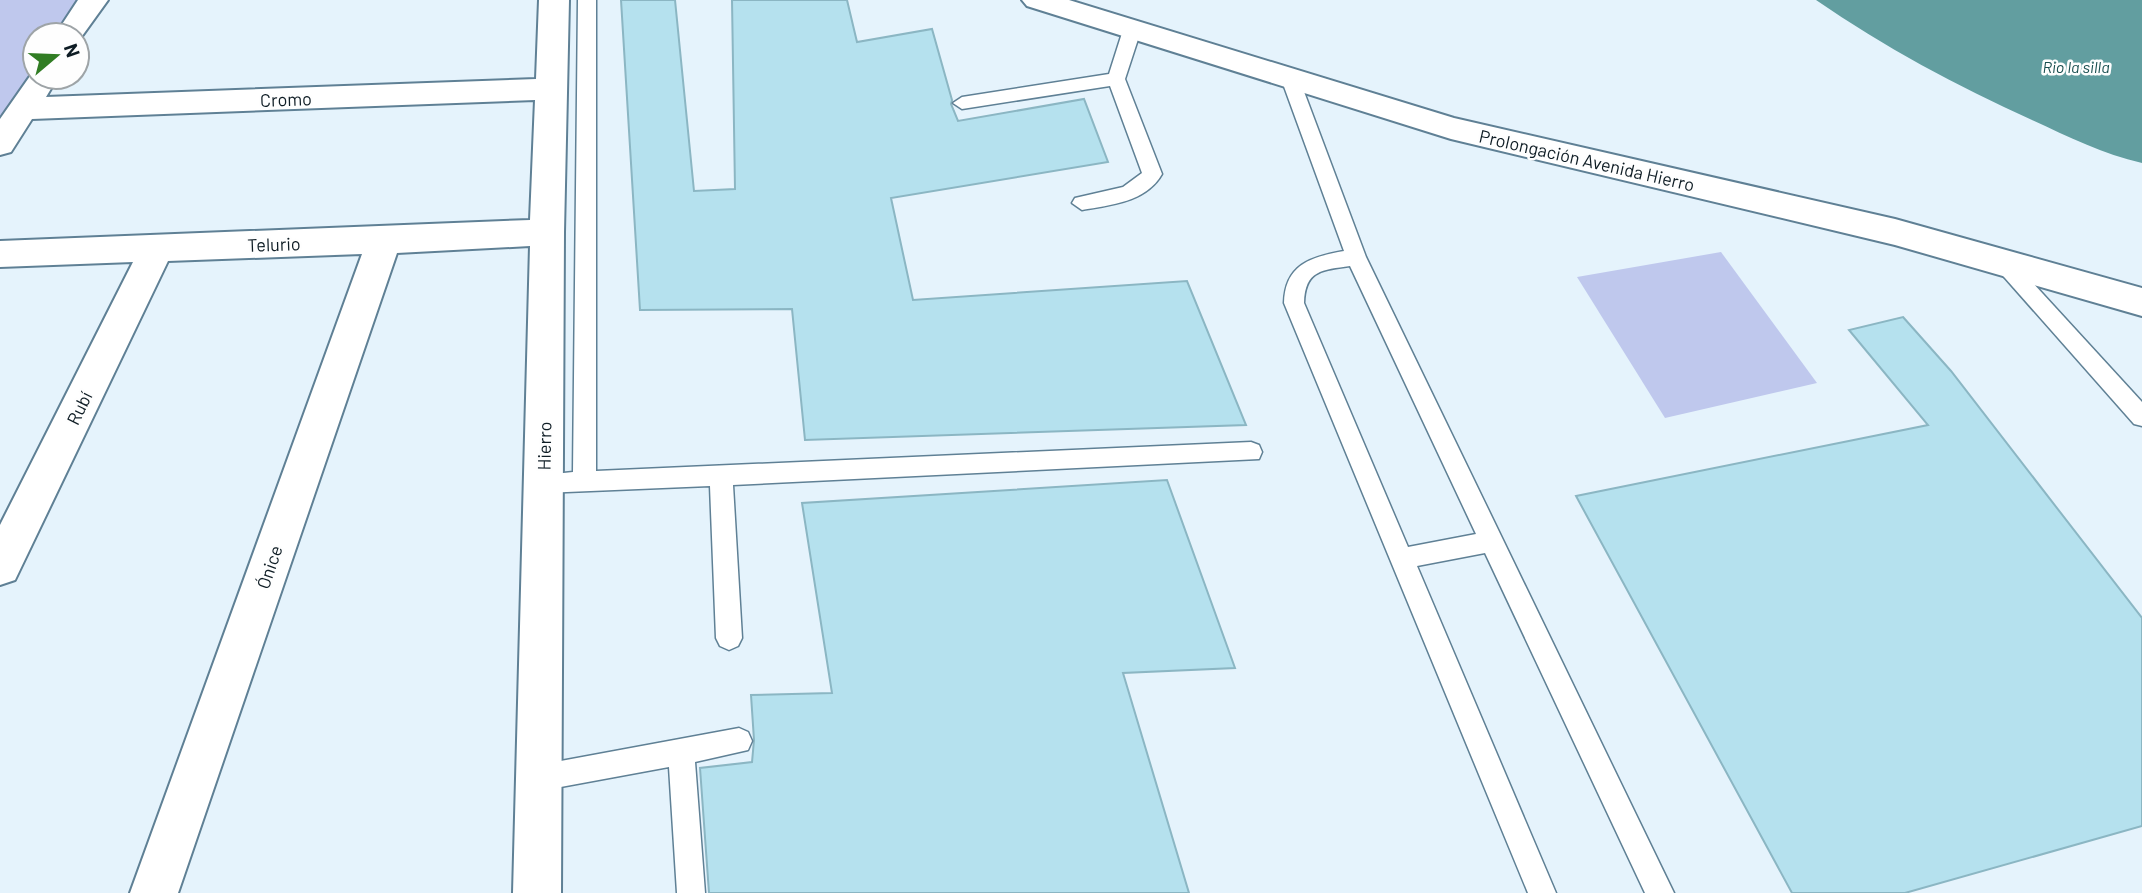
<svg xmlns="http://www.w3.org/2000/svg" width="2142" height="893" font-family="Barlow,sans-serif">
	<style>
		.green { fill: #bfc8ed }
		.water { fill: #629ea0 }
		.building { fill: #b5e1ee; stroke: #8bb6c3; stroke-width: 2 }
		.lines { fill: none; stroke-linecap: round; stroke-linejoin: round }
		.service-casing { stroke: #5f8095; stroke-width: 3 }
		.minor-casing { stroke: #5f8095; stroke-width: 4 }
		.service { fill: #fff; fill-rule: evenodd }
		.minor { fill: #fff; fill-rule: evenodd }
		.labels { text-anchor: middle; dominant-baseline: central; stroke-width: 5; stroke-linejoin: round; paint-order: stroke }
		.far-water-label { font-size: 16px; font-style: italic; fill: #194f50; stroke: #fefefe }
		.street-label { font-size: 18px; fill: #0e1c24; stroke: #fefefe }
	</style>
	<rect width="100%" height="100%" fill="#e5f3fc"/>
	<!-- green -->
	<g class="green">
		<path d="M0,0H78L56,35H35V69L0,124Z"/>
		<path d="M1721,252L1817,383L1665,418L1577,277Z"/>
	</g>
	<!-- water -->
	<path class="water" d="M1816,0H2142V163C2103,154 2069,137 2032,120C1957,86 1884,47 1816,0Z"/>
	<!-- building -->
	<g class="building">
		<path d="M621,0H675L694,191L735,189L732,0H847L857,42L932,29L952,100L951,104L958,121L1084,99L1108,162L891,198L913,300L1187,281L1246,425L805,440L792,309L640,310Z"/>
		<path d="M1903,317L1951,371L2142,618V826L1905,893H1792L1576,496L1928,425L1849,330Z"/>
		<path d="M1167,480L1235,668L1123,673L1189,893H709L700,768L752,762L754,740L751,695L832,693L802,503Z"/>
	</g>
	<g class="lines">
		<defs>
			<g id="service">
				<path d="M578,0H596V471L1251,442L1259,445L1262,452L1259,459L733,485L742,638L738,646L729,650L720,646L716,638L710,486L543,493L535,490L531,483L535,476L573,472Z"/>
				<path d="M1132,24L1141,30L1125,79L1162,174C1146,202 1111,205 1082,210L1072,203L1075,198L1123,187L1142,173L1110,86L962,109L953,103L962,97L1109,74L1123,30Z"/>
				<path d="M1291,75L1300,81L1366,257L1674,893H1645L1485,553L1417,566L1556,893H1528L1284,303C1285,265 1310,257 1344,251L1282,81ZM1350,266L1476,534L1408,547L1304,303C1305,270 1322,270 1350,266Z"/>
				<path d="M2004,256L2011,259L2142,402V426L2134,424L1997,269L1994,264L1997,259Z"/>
				<path d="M739,728L748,732L752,741L748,750L695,762L705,893H677L669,767L539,791L529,787L526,778L529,769L539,765Z"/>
			</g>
			<g id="minor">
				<path d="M78,0H108L77,43V35H55Z"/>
				<path d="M539,0H569L564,232L561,893H513L530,246L397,253L178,893H130L362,254L168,261L15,580L0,585V525L133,262L0,267V241L530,220L535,100L32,119L11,152L0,155V119L35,69V77H58L46,97L536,79Z"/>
				<path d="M1022,0H1069L1454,118L1895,219L2142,288V316L1895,245L1451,139L1027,6Z"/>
			</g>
		</defs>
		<!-- service casing -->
		<use href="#service" class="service-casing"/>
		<!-- minor casing -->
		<use href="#minor" class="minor-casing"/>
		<!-- service -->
		<use href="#service" class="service"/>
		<!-- minor -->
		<use href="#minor" class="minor"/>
	</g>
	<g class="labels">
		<!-- far-water labels -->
		<g class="far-water-label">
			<text x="2076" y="66">Rio la silla</text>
		</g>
		<!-- street labels -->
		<g class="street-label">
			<text transform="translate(286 99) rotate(-2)">Cromo</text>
			<text transform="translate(1587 160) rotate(13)">Prolongación Avenida Hierro</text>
			<text transform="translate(274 244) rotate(-2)">Telurio</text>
			<text transform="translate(79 408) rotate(-64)">Rubí</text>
			<text transform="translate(544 446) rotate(-89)">Hierro</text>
			<text transform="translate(269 567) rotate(-71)">Ónice</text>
		</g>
	</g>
	<!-- north arrow -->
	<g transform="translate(56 56) rotate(71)"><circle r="33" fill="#fefefe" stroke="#9ea4a7" stroke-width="2"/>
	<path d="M0-5L12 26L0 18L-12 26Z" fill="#317d24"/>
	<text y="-10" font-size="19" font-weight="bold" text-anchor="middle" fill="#0e1c24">N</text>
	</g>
</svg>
